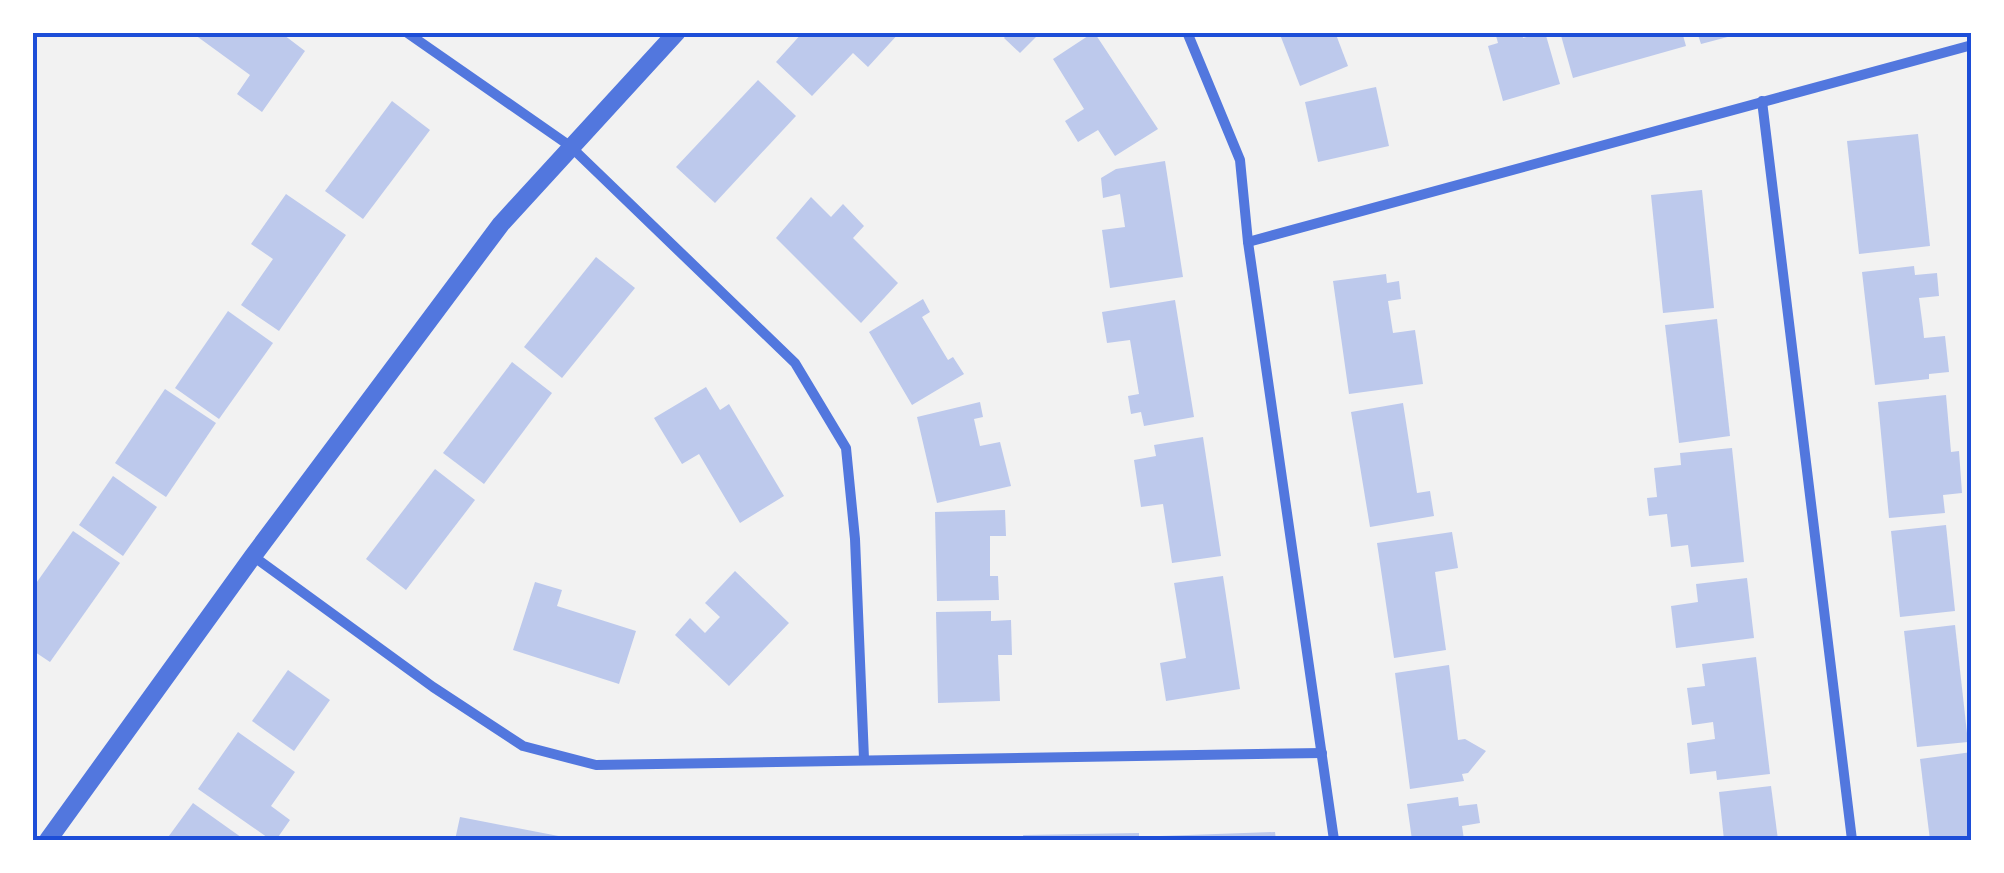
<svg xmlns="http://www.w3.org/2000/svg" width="2004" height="873" font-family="Signika,sans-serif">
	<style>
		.building { fill: #bdc9ec }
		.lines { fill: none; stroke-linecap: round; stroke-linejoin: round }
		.minor { stroke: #5277de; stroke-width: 10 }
		.tertiary { stroke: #5277de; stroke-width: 18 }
		.neatline { fill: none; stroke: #1d4ed8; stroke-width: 4 }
	</style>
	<rect width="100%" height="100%" fill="#f2f2f2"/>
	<!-- building -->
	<g class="building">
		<path d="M191,32H280L305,51L262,112L237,94L250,75Z"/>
		<path d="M803,32H900L868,67L853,53L812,96L776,62Z"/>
		<path d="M1009,32H1041L1020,53L1004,38Z"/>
		<path d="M1094,32L1158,129L1115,156L1098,130L1078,142L1065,121L1084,109L1053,59Z"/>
		<path d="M1279,32H1335L1348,66L1300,86Z"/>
		<path d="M1495,32H1522L1523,38L1545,32L1560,84L1503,101L1488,46L1498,43Z"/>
		<path d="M1560,32H1682L1686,46L1573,78Z"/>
		<path d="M1697,32H1738L1739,34L1701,44Z"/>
		<path d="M758,80L796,116L715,203L676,167Z"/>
		<path d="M1376,87L1389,146L1318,162L1305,102Z"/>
		<path d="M392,101L430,130L363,219L325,191Z"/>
		<path d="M1918,134L1930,246L1859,254L1847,141Z"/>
		<path d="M1165,161L1183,277L1110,288L1102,230L1125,227L1120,194L1103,198L1101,178L1116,169Z"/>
		<path d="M1702,190L1714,308L1663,313L1651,195Z"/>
		<path d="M286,194L346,235L279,331L241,305L273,259L251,244Z"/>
		<path d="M811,197L831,217L843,204L864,226L853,238L898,283L861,323L776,238Z"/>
		<path d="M596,257L635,288L562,378L524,347Z"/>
		<path d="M1914,266L1915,275L1937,273L1939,296L1919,298L1923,328L1924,338L1945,336L1949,372L1929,374V379L1875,385L1862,272Z"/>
		<path d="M1386,274L1387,283L1399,281L1401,299L1388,301L1393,333L1415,330L1423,384L1349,394L1333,281Z"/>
		<path d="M923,299L930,312L922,317L948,360L953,357L964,374L912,405L869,332Z"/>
		<path d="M1175,300L1194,417L1144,426L1141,412L1131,414L1128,396L1139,394L1130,340L1107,343L1102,312Z"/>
		<path d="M228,311L273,343L219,419L175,388Z"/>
		<path d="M1717,319L1730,436L1679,443L1665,325Z"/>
		<path d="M512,362L552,393L484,484L443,453Z"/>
		<path d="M706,387L720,410L729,404L784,496L740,523L699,454L682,464L654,418Z"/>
		<path d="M165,389L216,423L166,497L115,463Z"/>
		<path d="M1946,395L1951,452L1959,451L1962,493L1943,495L1945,513L1889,518L1878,402Z"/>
		<path d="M980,402L983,417L974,419L980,446L1000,442L1011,486L937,503L917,417Z"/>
		<path d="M1403,403L1417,493L1430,491L1434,516L1370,527L1351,412Z"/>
		<path d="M1203,437L1221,556L1172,563L1163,504L1141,507L1134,460L1156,456L1154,445Z"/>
		<path d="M1732,448L1744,562L1691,567L1688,545L1671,547L1667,514L1649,516L1647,498L1657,497L1654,468L1681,465L1680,453Z"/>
		<path d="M435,469L475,500L406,590L366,559Z"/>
		<path d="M113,476L157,507L123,556L79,525Z"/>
		<path d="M1005,510L1006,536H990V576H998L999,600L937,601L935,512Z"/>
		<path d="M1946,525L1955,611L1900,617L1891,531Z"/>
		<path d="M73,531L120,563L50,662L32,650V589Z"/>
		<path d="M1452,532L1458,568L1435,572L1446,650L1394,658L1377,543Z"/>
		<path d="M735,571L789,623L729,686L675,635L690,618L705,633L720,617L705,603Z"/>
		<path d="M1223,576L1240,689L1166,701L1160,663L1186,658L1174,583Z"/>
		<path d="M1747,578L1754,638L1676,648L1671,606L1698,602L1696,584Z"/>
		<path d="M535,582L562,590L557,606L636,631L619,684L513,650Z"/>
		<path d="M991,611V621L1011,620L1012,655H998L1000,701L938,703L936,612Z"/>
		<path d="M1955,625L1968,742L1917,747L1904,631Z"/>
		<path d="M1756,657L1770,774L1717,780L1716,771L1690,774L1687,743L1715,739L1713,722L1692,725L1687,688L1705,686L1702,664Z"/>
		<path d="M1449,665L1458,740L1465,739L1486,751L1468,773L1462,774L1464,781L1410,789L1395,673Z"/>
		<path d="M288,670L330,700L294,751L252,721Z"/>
		<path d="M238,732L295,772L271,806L290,820L276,840H271L198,789Z"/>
		<path d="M1972,752V840H1930L1920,759Z"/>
		<path d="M1771,786L1778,840H1724L1719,792Z"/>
		<path d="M1458,797L1459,806L1477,804L1480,823L1462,826L1464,840H1412L1407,804Z"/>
		<path d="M193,803L245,840H166Z"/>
		<path d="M460,817L574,839L573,840H455Z"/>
		<path d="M1275,832L1276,840H1160V836Z"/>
		<path d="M1139,833V840H1024L1023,835Z"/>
	</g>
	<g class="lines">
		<!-- minor -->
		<g class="minor">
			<path d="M406,32L570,146L795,363L846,448L855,539L864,759"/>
			<path d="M1187,32L1240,160L1248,242L1334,840"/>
			<path d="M1762,101L1852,840"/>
			<path d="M1248,242L1972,45"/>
			<path d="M253,556L433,687L523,746L596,765L1322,753"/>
		</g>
		<!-- tertiary -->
		<path class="tertiary" d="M48,840L253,556L501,224L677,32"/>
	</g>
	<!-- border -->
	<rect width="2004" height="873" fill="none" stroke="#ffffff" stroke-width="70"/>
	<rect x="35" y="35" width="1934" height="803" class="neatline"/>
</svg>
